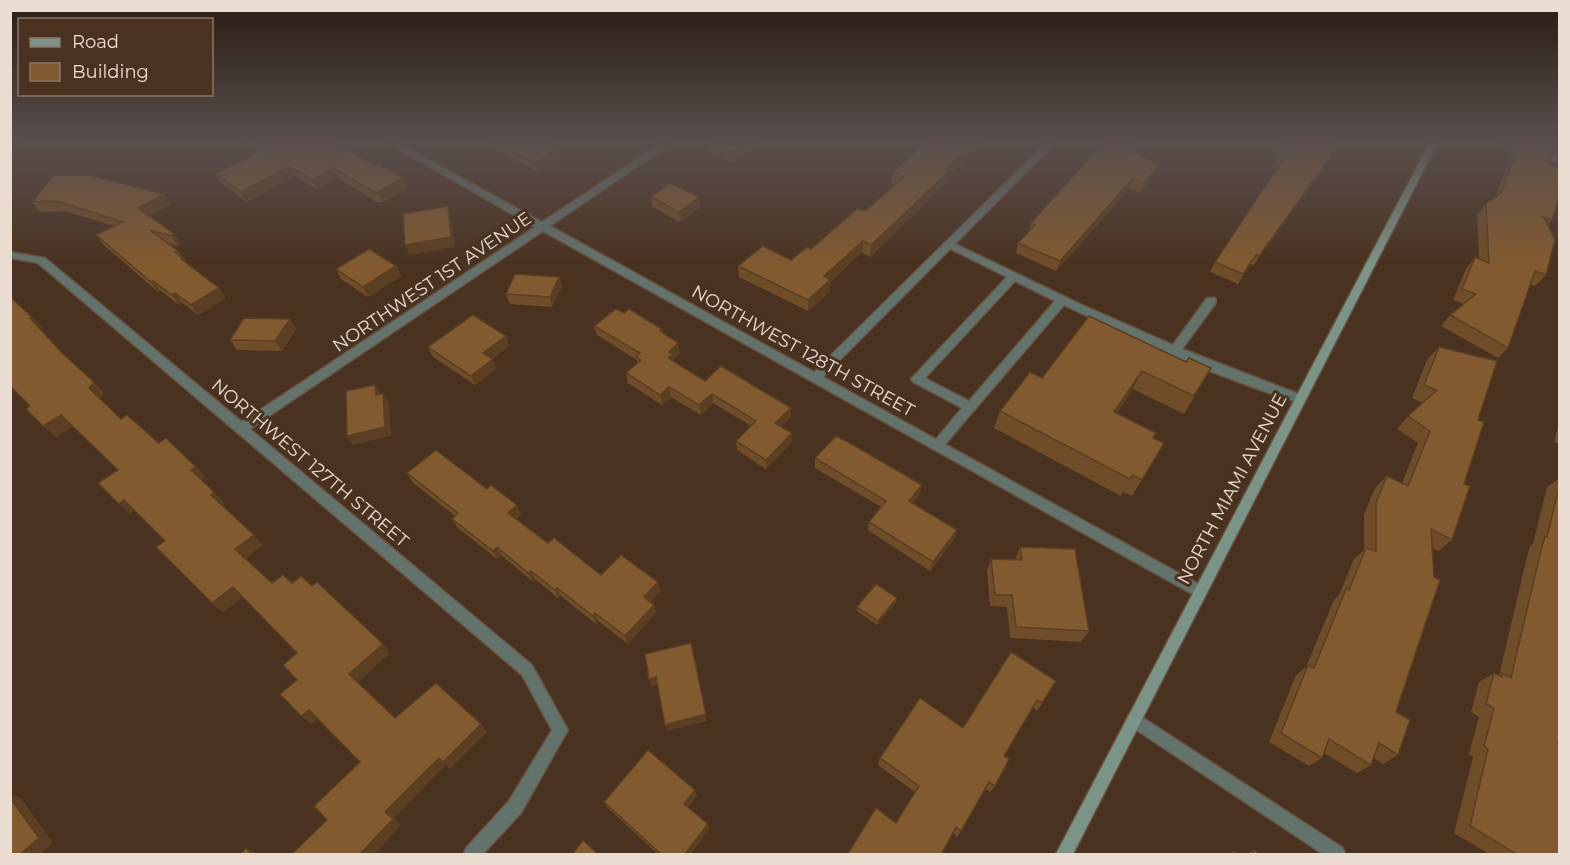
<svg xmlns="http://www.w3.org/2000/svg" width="1570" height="865" font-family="Montserrat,sans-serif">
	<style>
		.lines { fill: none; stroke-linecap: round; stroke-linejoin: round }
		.lane-casing { stroke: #675140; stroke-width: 3 }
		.street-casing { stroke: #675140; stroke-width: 3 }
		.secondary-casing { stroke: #675140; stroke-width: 3 }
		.lane { fill: #64726c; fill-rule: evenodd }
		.street { fill: #64726c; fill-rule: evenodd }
		.secondary { fill: #7c9388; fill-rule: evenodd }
		.wall { fill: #6f4d29 }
		.shaded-wall { fill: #5a3f22 }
		.building { fill: #815a30; stroke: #5a3f22; stroke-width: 1.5 }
		.labels { text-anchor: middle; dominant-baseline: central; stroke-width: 6; stroke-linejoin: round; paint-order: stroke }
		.street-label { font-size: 18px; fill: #ebdcd1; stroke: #4a3220 }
	</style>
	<rect width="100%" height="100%" fill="#4a3220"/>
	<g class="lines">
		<defs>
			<path id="lane" d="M949,241L1082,305L1173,345L1207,298H1215L1216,301L1215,304L1182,349L1304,396L1306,399L1300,403C1219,378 1140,342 1064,305L941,449H933L931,446L933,443L962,408L913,382L911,379L1007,277L945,246V242ZM1015,281L1055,301L969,401L925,378Z"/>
			<g id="street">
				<path d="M386,142H396L542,222L663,142H673L550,226L814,372L1047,142H1056L823,377L1204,587L1206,591L1204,595L1199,597L1194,595L543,231L250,429L532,665L565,725L568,730L565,735L521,813L483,854H464L466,848L509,801L552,730L522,675L38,263L10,258V252L45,258L242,422L535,227Z"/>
				<path d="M1497,142H1510L1560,157V163L1498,144Z"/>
				<path d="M1134,712L1343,848L1345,854H1323L1129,725L1126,720L1129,715Z"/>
			</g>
			<path id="secondary" d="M1430,142H1438L1073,854H1056Z"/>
		</defs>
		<!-- lane casing -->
		<use href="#lane" class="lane-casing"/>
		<!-- street casing -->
		<use href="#street" class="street-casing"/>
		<!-- secondary casing -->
		<use href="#secondary" class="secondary-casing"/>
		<!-- lane -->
		<use href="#lane" class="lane"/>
		<!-- street -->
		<use href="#street" class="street"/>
		<!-- secondary -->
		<use href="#secondary" class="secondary"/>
	</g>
	<!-- wall -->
	<g class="wall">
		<path d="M241,142H332L375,166L403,178L407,188L383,202H377L338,178L317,190L295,176L247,202L222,184L216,174L258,152Z"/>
		<path d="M483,142H548L562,157L538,172L484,143Z"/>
		<path d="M764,142L738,161L733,162L710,153L709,143Z"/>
		<path d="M1102,142H1138L1131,149L1135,150L1134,154L1156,173L1140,193L1129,189L1056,271L1016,253L1018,243L1029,231L1031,223L1101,146Z"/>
		<path d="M1517,142H1555L1550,148L1548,165L1552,220L1548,224L1546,275L1535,286L1530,284L1508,348L1498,358L1441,326L1450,315L1464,304L1453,300L1466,269L1475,257L1479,259L1477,215L1486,204L1495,198L1513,151L1519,142Z"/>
		<path d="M1275,146L1331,158L1253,266L1251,264L1238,284L1210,272L1215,262L1276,170L1271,168L1276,158L1270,156Z"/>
		<path d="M893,172L948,176L947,182L870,257L862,252L830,282V291L808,311L739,277L738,266L791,260L811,249L865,211L895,185L891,183Z"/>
		<path d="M54,175L170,204L149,216L173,233L180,243L178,246L167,243L178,251L187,263L226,298L198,315L183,303L179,305L160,290L158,292L104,245L96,235L114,226L64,211L40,212L32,202Z"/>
		<path d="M651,197L700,207L680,222L652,206Z"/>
		<path d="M396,266L401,276L368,297L341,279L336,269Z"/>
		<path d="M559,277L562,286L552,307L510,304L506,294Z"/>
		<path d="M624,313L662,329L663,334L680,353L673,359L674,362L705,381L791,408V417L781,426L792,442L766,469L737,450L736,441L751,426L713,403L701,415L671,397L662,405L628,383L626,373L637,363V360L597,335L594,326Z"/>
		<path d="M296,329L282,351L237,350L230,340Z"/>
		<path d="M506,336L509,346L492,359L496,369L475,385L433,357L428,347Z"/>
		<path d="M1439,347L1478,420L1452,540L1438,551L1432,548L1396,712L1398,755L1383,764L1374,758L1371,765L1357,773L1324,753L1322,758L1309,766L1269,742L1296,675L1306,667L1334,600L1339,595L1354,559L1364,550V515L1375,488L1387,476L1402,483L1418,443L1397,429L1408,416L1423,403L1412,398L1427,360Z"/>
		<path d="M1186,362L1211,368L1184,414L1133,389L1117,413L1153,438L1164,443L1132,496L1123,492L1121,496L994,428L1000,411L1042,378Z"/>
		<path d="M1560,420V444L1554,442Z"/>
		<path d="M815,458L920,494L912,503L957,530L954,539L930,571L868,530L869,522L881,507L815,468Z"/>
		<path d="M407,473L521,514L516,519L548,543L601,575L658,582L660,591L650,602L654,605L656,613L628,644L598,621L596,624L561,596L558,598L535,579L532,581L501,555L497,559L457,527L452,519L455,516L412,482Z"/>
		<path d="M1560,478V738L1558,743L1560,855H1491L1454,833L1473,757L1469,754L1479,717L1471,712L1479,682L1494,673L1499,676L1526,561L1530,546L1533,544L1547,487Z"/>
		<path d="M1020,547L1089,631L1081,642L1010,638L1007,607L990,606L987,571L991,559L1015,560Z"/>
		<path d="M896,602L877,625L857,611V607Z"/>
		<path d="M1056,681L1037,711L1033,708L1004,756L995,786L990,792L985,789L957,837L953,833L896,823L915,792L878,765L880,758L963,728Z"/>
		<path d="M697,796L688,807L709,829L690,855H659L607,807L604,802Z"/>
		<path d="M1254,850L1261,855H1245Z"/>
	</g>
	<!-- shaded-wall -->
	<g class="shaded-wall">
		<path d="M10,142H27L10,149Z"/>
		<path d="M750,142H764L738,161L733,162L732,152Z"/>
		<path d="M976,142H986L948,176L947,182L870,257L871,245L945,169Z"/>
		<path d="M1132,142H1138L1124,157L1127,148Z"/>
		<path d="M1341,142L1331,158L1253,266L1259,256Z"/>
		<path d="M559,148L562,157L538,172L535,163Z"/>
		<path d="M1160,164L1156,173L1140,193L1144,183Z"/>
		<path d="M290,166L295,176L247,202L241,192Z"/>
		<path d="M334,168L338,178L317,190L312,180Z"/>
		<path d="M403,178L407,188L383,202L378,192Z"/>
		<path d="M1132,179L1129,189L1056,271L1060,261Z"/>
		<path d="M10,192L13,195L10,209Z"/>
		<path d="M164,194L170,204L145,218L138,208Z"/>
		<path d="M699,197L700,207L680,222L679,212Z"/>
		<path d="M448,206L451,216L455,247L409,255L405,245Z"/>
		<path d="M173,233L180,243L178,246L171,236Z"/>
		<path d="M863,241L862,252L830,282V291L808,311V300L824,276Z"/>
		<path d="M396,266L401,276L368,297L363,287Z"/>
		<path d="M559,277L562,286L552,307L550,297Z"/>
		<path d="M153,281L160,290L158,292L151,282Z"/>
		<path d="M219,288L226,298L198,315L191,305Z"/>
		<path d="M175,293L183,303L179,305L172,295Z"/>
		<path d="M32,317L43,328L41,329L30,318Z"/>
		<path d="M290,319L296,329L282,351L275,341Z"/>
		<path d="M506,336L509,346L487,363L483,353Z"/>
		<path d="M678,343L680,353L673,359L674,364L668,358L669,352Z"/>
		<path d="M493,359L496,369L475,385L471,376Z"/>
		<path d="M1142,371L1133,389L1106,430L1114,412Z"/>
		<path d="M94,382L104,393L100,399L89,388Z"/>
		<path d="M375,385L381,394L376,395Z"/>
		<path d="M669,387L671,397L662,405L660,395Z"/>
		<path d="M383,393L389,403L391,436L353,445L347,436Z"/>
		<path d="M712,394L713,403L701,415L699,405Z"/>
		<path d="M791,408V417L775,432V423Z"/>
		<path d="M61,415L73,426L56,437L43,426Z"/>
		<path d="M792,433V442L766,469V460Z"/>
		<path d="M196,467L206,478L201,481L191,470Z"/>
		<path d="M922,485L920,494L907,510L909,501Z"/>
		<path d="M214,492L224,503L221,505L211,495Z"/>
		<path d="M124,500L135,510L130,514L119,504Z"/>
		<path d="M517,505L521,514L512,522L508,513Z"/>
		<path d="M957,530L954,539L930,571L933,562Z"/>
		<path d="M254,535L263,545L245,559L235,549Z"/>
		<path d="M497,547L501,555L497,559L493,551Z"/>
		<path d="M531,571L535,579L532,581L528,573Z"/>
		<path d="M658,582L660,591L646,605L644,597Z"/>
		<path d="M233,587L243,597L223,613L212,603Z"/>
		<path d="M557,588L561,596L558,598L555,590Z"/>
		<path d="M897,598L896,602L877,625L878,621Z"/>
		<path d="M654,605L656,613L628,644L625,636Z"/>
		<path d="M595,613L598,621L596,624L593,616Z"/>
		<path d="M383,644L390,653L358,682L349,674Z"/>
		<path d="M656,677L658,685L651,686L649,679Z"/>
		<path d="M309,710L319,718L311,724L301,716Z"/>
		<path d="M706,714L707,721L667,731L665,725Z"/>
		<path d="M481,724L487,732L450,769L443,762Z"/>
		<path d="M439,758L446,765L394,818L401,825L374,855H359L385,812Z"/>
		<path d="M695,790L697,796L686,809L684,804Z"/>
		<path d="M10,794L21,798L53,843L39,855H19Z"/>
		<path d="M708,824L709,829L690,855H684Z"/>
		<path d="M246,848L258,854L259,855H252Z"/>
	</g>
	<!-- building -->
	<g class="building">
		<path d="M251,142H332L375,166L379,164L403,178L378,192H373L334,168L312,180L290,166L241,192L216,174L263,150Z"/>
		<path d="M496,142H548L559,148L535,163Z"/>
		<path d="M710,142H750L738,151L732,152L709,143Z"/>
		<path d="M926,142H976L945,169L949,171L871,245L863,241L824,276L830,280L808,300L738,266L763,246L791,260L807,247L811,249L858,208L865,211L904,177L893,172Z"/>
		<path d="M1104,142H1132L1127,148L1135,150L1133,153L1160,164L1144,183L1132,179L1060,261L1018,243L1035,225L1031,223Z"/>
		<path d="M1278,142H1341L1259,256L1256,255L1243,274L1215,262L1282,161L1276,158L1282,149L1275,146Z"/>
		<path d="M1520,142H1528L1553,150L1548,165L1560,168V193L1552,220L1544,217L1555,240L1546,275L1535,271L1508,348L1450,315L1476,294L1462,289L1475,257L1489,263L1486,204L1501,193Z"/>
		<path d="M54,175H87L164,194L138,208L173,233L171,236L150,230L178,251L175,252L183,258L181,259L219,288L191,305L175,293L172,295L153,281L151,282L96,235L123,222L56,201L32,202Z"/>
		<path d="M670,183L699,197L679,212L651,197Z"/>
		<path d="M448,206L451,237L405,245L403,214Z"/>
		<path d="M369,249L396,266L363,287L336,269Z"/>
		<path d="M515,274L559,277L550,297L506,294Z"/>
		<path d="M10,297L32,317L30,318L61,352L94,382L89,388L121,419L127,415L159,443L166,438L196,467L191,470L214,492L211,495L254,535L235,549L272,583L283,575L292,583L301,576L312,586L317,582L383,644L349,674L395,718L436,683L481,724L443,762L439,758L385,812L393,819L359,855H291L327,820L314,806L360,762L309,710L301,716L280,694L297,680L283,665L297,653L233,587L212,603L156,547L165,541L124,500L119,504L98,483L118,470L61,415L43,426L26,409L30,406L10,386Z"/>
		<path d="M616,309L624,313L629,309L662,329L660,331L678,343L669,352L673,354L668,358L705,381L721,366L791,408L775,423L792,433L766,460L736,441L756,421L712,394L699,405L669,387L660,395L626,373L641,360L636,357L640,353L594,326Z"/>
		<path d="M473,315L506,336L483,353L493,359L471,376L428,347Z"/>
		<path d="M1089,316L1186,362L1189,358L1211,368L1194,396L1142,371L1114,412L1156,433L1153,438L1164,443L1142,480L1132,475L1130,479L1000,411L1030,372L1042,378Z"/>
		<path d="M244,318L290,319L275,341L230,340Z"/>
		<path d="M1439,347L1497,361L1478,420L1484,422L1464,484L1470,486L1452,540L1431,529L1434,577L1440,580L1396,712L1410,720L1398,755L1379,743L1371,765L1329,739L1322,758L1281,733L1308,665L1314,668L1346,589L1349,590L1366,548L1376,551V503L1387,476L1408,486L1430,431L1408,416L1437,390L1424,385Z"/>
		<path d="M375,385L376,395L383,393L385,427L347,436L346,391Z"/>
		<path d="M836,436L848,442L922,485L909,501L957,530L933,562L869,522L886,501L815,458Z"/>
		<path d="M436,450L487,489L491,485L517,505L508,513L548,543L554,538L601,575L621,555L658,582L644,597L654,605L625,636L595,613L593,616L557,588L555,590L531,571L528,573L497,547L493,551L452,519L458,513L407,473Z"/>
		<path d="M1560,483V738L1558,743H1560V855H1518L1470,826L1488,749L1484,746L1494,708L1486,704L1490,688L1494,673L1502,677V674L1511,678L1541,550L1545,536L1547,537Z"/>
		<path d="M1020,547L1075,549L1089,631L1016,627L1012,595H995L991,559L1022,560Z"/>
		<path d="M876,584L897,598L878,621L857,607Z"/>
		<path d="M691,643L706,714L665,725L656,677L649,679L645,654Z"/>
		<path d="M1011,652L1056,681L1042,703L1037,700L1004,756L1009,759L995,786L989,782L961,831L956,827L941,855H847L876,808L896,823L919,786L880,758L920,698L963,728Z"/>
		<path d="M648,750L695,790L684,804L708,824L684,855H662L604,802Z"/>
		<path d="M10,798L39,838L19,855H10Z"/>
		<path d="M583,840L599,855H572Z"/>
		<path d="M246,848L252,855H240Z"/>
		<path d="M1254,850L1261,855H1252Z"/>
		<path d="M1233,851L1239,855H1232Z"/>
	</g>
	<!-- sky -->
	<linearGradient id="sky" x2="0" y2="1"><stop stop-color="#291c12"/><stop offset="0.54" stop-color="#5a4f4e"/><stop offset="1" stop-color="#5a4f4e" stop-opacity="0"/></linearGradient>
	<rect width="1570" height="263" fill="url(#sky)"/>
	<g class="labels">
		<!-- street labels -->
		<g class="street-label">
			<text transform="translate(432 282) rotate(-34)">NORTHWEST 1ST AVENUE</text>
			<text transform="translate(803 351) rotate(29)">NORTHWEST 128TH STREET</text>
			<text transform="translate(310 463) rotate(40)">NORTHWEST 127TH STREET</text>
			<text transform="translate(1232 489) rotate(-62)">NORTH MIAMI AVENUE</text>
		</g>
	</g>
	<!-- border -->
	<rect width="1570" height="865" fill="none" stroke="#ebdcd1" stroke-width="24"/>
	<!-- legend -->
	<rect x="18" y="18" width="195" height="78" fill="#4a3220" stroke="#8a7667" stroke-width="1.5"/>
	<rect x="30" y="38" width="30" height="9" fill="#7c9388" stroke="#8a7667" stroke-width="1.5"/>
	<text x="72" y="48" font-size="18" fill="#ebdcd1">Road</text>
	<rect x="30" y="63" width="30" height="18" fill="#815a30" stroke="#8a7667" stroke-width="1.5"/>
	<text x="72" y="78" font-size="18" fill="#ebdcd1">Building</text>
</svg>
